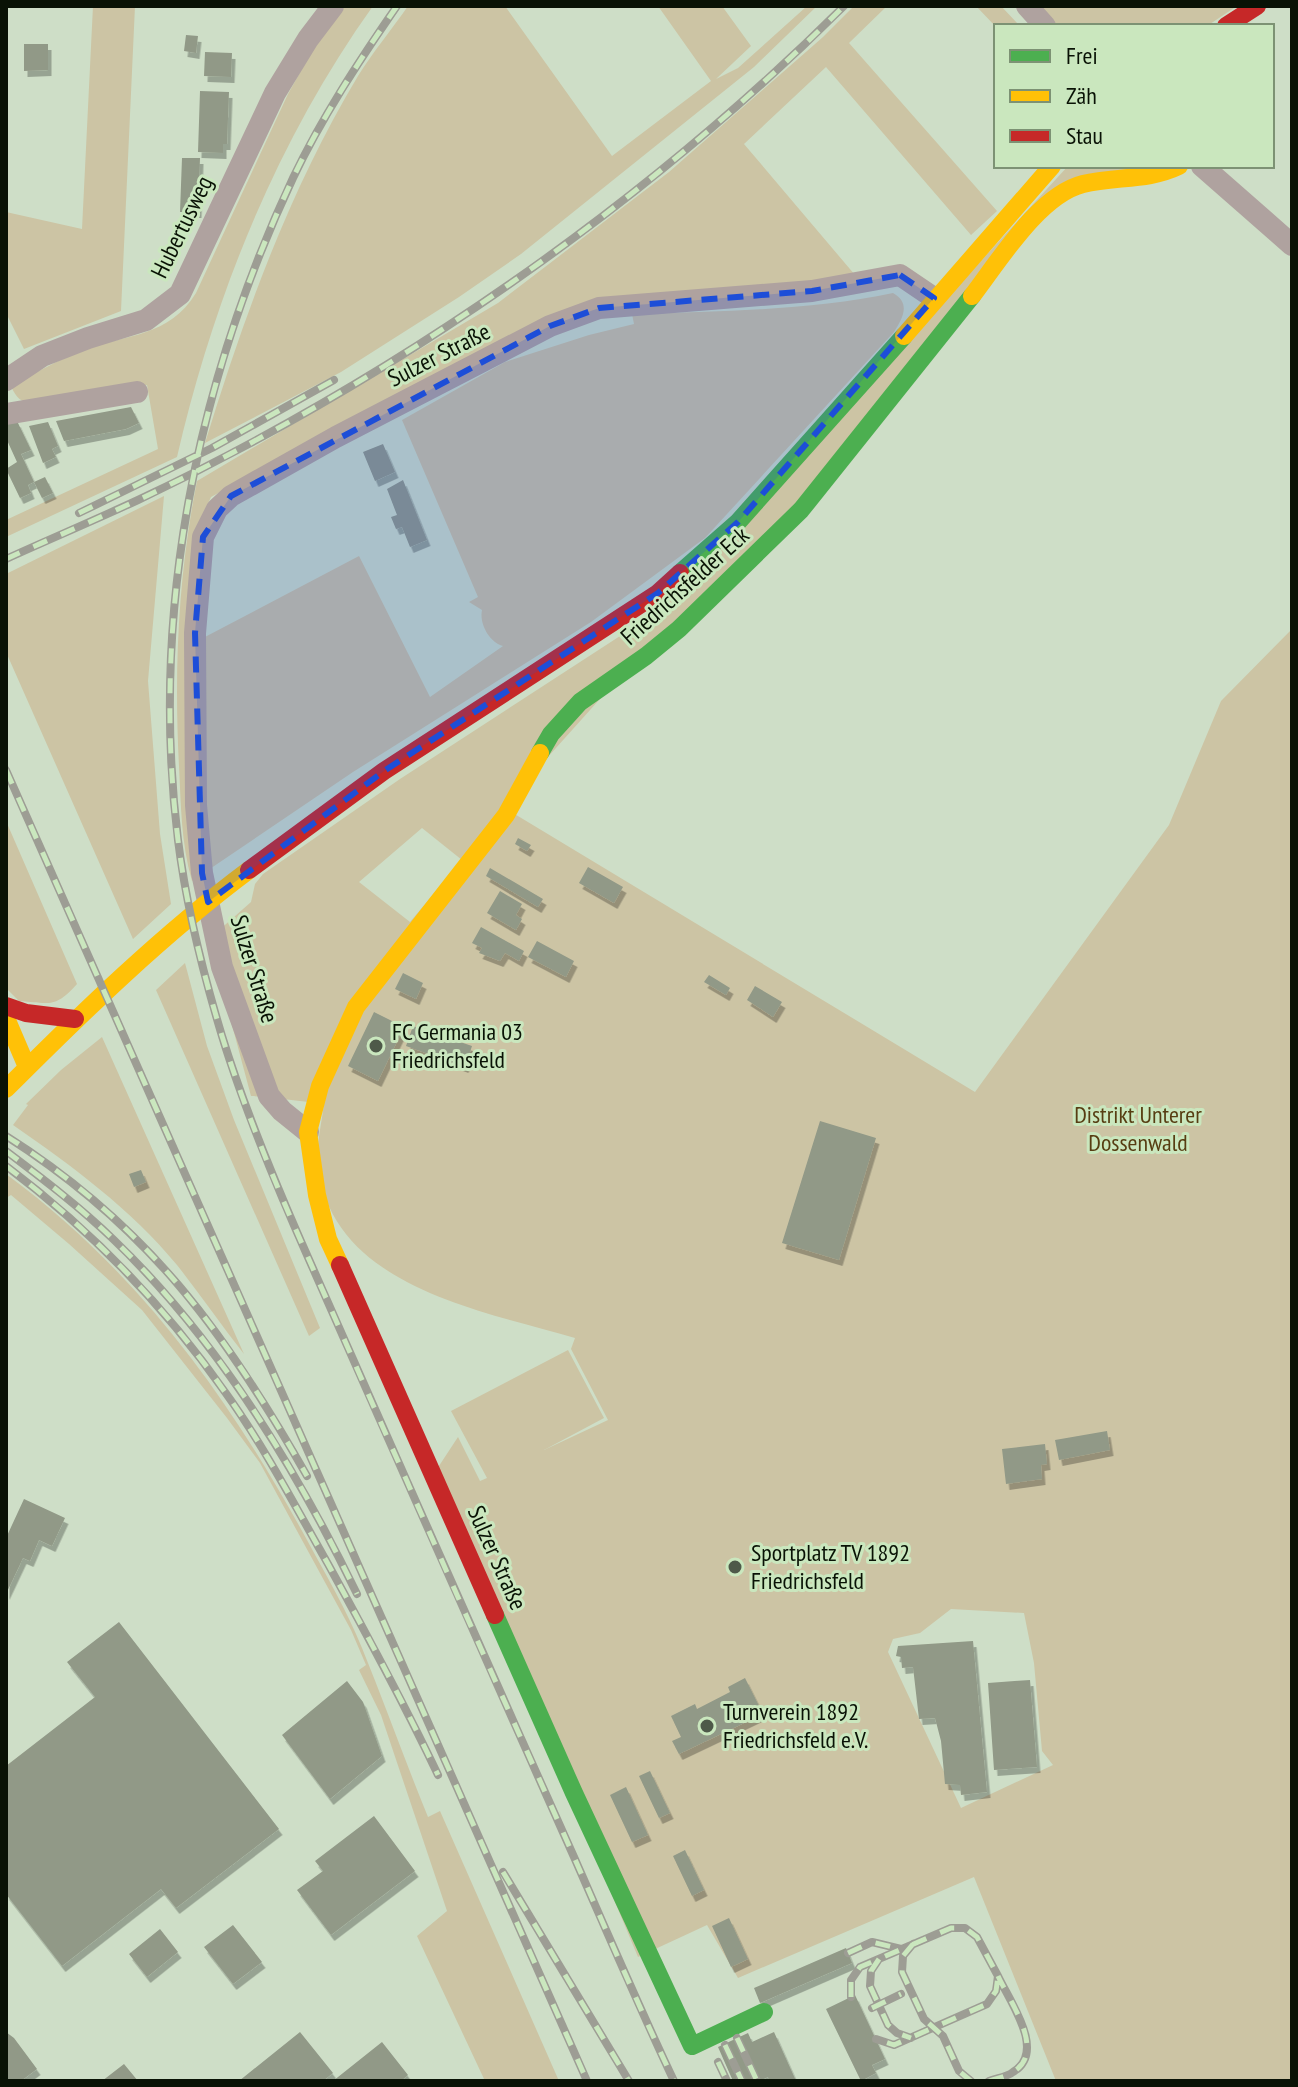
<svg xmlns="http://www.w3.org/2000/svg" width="1298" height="2087" font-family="'PT Sans Narrow',sans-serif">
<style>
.green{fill:#ccc4a4;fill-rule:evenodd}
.building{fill:#919987;filter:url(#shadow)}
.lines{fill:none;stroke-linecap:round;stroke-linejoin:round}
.street{stroke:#afa29f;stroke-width:22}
.fast{stroke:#4caf50;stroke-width:18}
.slow{stroke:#ffc107;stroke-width:18}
.jam{stroke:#c62828;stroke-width:18}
.rail-casing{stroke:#9d9d94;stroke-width:8}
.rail{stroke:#cae7be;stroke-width:5;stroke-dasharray:15;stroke-linecap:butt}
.marked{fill:#1d4ed8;fill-opacity:0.2;stroke:#1d4ed8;stroke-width:6;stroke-dasharray:16 10;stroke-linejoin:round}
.poi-dot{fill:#4e5949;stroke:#cae7be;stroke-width:3}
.labels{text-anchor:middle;stroke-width:6;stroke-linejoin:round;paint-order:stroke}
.street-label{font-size:24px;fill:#091205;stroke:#cae7be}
.poi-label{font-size:24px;fill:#091205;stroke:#cae7be;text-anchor:start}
.park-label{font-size:24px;fill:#573d12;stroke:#cae7be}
</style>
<defs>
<filter id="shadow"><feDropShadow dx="3.5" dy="6" stdDeviation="0" flood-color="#0004"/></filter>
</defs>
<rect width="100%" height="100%" fill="#cedec7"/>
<!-- green -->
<path class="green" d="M93,6H135L121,311L24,349L6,313V212L82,229Z
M345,6H373C277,140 214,297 177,457L6,537V520L158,449L147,385L34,405C21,402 16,398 11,386C35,373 58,360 84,350C127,334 169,337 196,293L288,94L312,51Z
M408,6H505L612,156L711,81L658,6H722L751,46L716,79L738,68L807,6H817L754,67L521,254L459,297L341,372L205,443C244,316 289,191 358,76C373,52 392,29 408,6Z
M854,6H887L849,43L997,211L971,235L826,67L744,144L855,275L809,285L603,302L329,433L211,497L204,512L203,638L359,556L430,697L503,646C489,642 479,623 482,610L469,602L478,597L402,420L505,362L589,335L634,324L632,314C720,311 807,311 893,293C911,303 903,318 894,332L705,538L591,622L353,772L192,881C181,843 181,805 179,766C174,670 178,576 197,481L498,303L669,172L823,37Z
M976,6H1001L1020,26L996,27Z
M1036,6H1237L1207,26H1053Z
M1068,166H1156L1076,180L798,505L643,651L503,807L975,1092L1169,825L1221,701L1292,629V2081H1056L974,1877L738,1978L707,1925L638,1957L435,1472L458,1437L480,1481L487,1478L451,1411L568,1350L604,1418L544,1450L608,1420L571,1349L575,1338C480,1310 330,1286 318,1164C316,1145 322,1122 324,1103C299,1102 277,1097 251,1096L209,939L251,902L255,884L263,874L400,779L637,625L674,596ZM422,828L462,860L410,922L359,882ZM951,1609L1024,1613L1034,1663L1042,1751L1053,1765L961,1808L888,1652L893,1639L920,1633Z
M164,496L148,681L160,834L171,904L133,939L6,652V574Z
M6,821L77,984C55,1009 49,1003 19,1001L6,988Z
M185,963L207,1046L234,1120L320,1328L309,1336L156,990Z
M102,1037L244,1354C221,1325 200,1294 177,1265C131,1209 72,1166 13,1125L28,1105L26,1104L61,1070Z
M6,1174C139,1272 229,1397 307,1540C326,1575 347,1611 362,1648C385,1704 405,1761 428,1817L440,1811L559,2081H485L417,1936L447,1911L381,1715L359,1670L366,1665L351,1630L260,1463L227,1418L142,1310L69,1244L11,1195L6,1198Z"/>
<!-- building -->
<path class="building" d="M186,35L198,36L196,53L184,51Z
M24,44H48V70L24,71Z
M205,52L232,53L231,77L204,76Z
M200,91L229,92L227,144H223V153L198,152Z
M182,158H200L198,212H180Z
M131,407L139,423L126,429L64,441L56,421Z
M17,421L31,450L21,454L34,482L45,477L53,493L42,498L34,482L28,485L31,493L20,498L6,469L17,462L6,438V422Z
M48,422L58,446L52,449L56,457L43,463L29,426Z
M383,444L395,472L375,481L363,452Z
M403,480L427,540L410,547L402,527L396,529L391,517L397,515L387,489Z
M518,838L531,845L527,851L515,844Z
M588,867L623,887L614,903L579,883Z
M490,868L543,899L538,907L486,876Z
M500,891L522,904L516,915L522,919L516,930L487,913Z
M481,927L524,951L519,961L505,953L500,961L479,953L482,948L472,943Z
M537,941L574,961L566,977L528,957Z
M403,973L423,983L416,999L395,989Z
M709,975L730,988L726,995L704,982Z
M755,986L782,1002L773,1017L747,1000Z
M374,1012L404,1027L378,1081L348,1066Z
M413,1026L472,1046L465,1067L406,1046Z
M820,1121L876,1138L839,1260L782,1243Z
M141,1170L146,1182L134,1187L129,1174Z
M1107,1431L1110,1450L1059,1460L1055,1440Z
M1045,1444L1047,1464L1041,1465L1042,1479L1006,1484L1002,1449Z
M24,1499L65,1518L52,1546L39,1540L30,1561L23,1558L6,1594V1538Z
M119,1622L279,1829L176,1908L161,1889L62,1966L6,1894V1766L95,1697L67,1662Z
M973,1641L987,1792L961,1795L960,1785L945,1784L941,1741L935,1718L919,1719L913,1667L902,1668L901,1657L896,1656L898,1646Z
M745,1678L763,1714L679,1754L672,1741L681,1737L671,1716L695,1704L697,1709L730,1692L728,1687Z
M1030,1680L1037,1767L994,1770L988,1683Z
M347,1681L363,1702L382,1756L330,1799L282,1735Z
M650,1771L670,1813L659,1818L639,1776Z
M626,1787L648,1835L632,1842L610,1795Z
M374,1816L415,1871L331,1935L297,1890L323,1871L315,1861Z
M685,1850L704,1890L692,1896L673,1856Z
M729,1918L748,1959L731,1967L712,1926Z
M233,1925L262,1962L233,1984L204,1947Z
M160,1929L178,1952L147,1977L129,1954Z
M846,1948L852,1963L760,2003L754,1988Z
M855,1995L885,2059L872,2065L876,2073L861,2081L826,2009Z
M6,2032L14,2038L37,2069L21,2081H6Z
M300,2032L333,2073L323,2081H239Z
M774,2032L796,2081H769L768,2077L759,2081H733L718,2047L748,2033L752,2042Z
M382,2042L408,2075L401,2081H333Z
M124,2064L138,2081H102Z"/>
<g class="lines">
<!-- street -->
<path class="street" d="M1027,6L1045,26
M1202,166L1292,245
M6,380L42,356L88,338L146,320L180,294L275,93L308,39L333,6
M6,414L137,392
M308,1132L282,1111L269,1096L222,967L202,873L196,805L195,633L203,537L217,509L231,496L336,437L550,326L599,308L812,291L900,275L934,298"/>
<!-- fast -->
<path class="fast" d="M680,573L738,522L904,336
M540,753L551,734L580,702L646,656L679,629L801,510L972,296
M495,1615L574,1793L692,2046L764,2012"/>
<!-- slow -->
<path class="slow" d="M972,296C999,261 1039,195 1083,184C1116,176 1148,181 1179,166
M904,336L1052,166
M6,1018L27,1067
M6,1089C83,1012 162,935 249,870
M340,1265L328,1239L317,1195L308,1132L320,1086L356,1007L506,815L540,753"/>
<!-- jam -->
<path class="jam" d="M1226,26L1257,6
M249,870L384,771L658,593L680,573
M6,1006L26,1013L75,1019
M340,1265L495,1615"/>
<defs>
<path id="rail" d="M397,6C359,61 322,117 293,178C196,385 150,612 178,840C186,905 203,973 222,1036C246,1114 278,1190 311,1264C343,1336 374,1408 406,1479C461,1605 518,1731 574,1857C607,1932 639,2007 674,2081
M79,513L212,448L334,380
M6,559C50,539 95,520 138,500C395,378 642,207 844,6
M6,770L587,2081
M6,1136C148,1226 226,1333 307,1476
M6,1151C43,1179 80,1207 114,1240C217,1339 295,1466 357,1594
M6,1166C91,1230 164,1305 225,1392C264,1446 295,1506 328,1564C366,1633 404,1703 438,1775
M503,1872L629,2081
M913,1944L903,1956L902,1972L924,2019L943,2036L959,2071L971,2081
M848,1953L872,1942L901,1949
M879,1959L871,1971L870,1986L888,2025L897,2033L911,2038
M851,1997V1980L860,1967L951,1928H965L977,1937L998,1976L996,1991L987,2004L894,2045L876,2039
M872,2008L901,1994
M737,2038L757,2081
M725,2045L742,2081
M718,2062L727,2081
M989,2081C997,2078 1007,2077 1013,2072C1047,2052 1010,2002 998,1976"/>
</defs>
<!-- rail casing -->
<use href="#rail" class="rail-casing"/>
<!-- rail -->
<use href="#rail" class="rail"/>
</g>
<!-- marked area -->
<path class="marked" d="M900,275L934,298L738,522L658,593L384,771L208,902L202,873L195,633L203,537L231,496L550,326L599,308L812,291Z"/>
<!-- markers -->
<g class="poi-dot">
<circle cx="376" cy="1046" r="8"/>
<circle cx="735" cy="1567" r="8"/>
<circle cx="707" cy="1726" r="8"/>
</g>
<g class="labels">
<!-- street labels -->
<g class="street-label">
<text transform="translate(182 227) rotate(-64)" y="8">Hubertusweg</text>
<text transform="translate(439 355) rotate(-27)" y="8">Sulzer Straße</text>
<text transform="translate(685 586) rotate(-42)" y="8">Friedrichsfelder Eck</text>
<text transform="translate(254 969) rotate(73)" y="8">Sulzer Straße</text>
<text transform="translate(497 1558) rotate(66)" y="8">Sulzer Straße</text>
</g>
<!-- poi labels -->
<g class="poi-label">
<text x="392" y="1040">FC Germania 03<tspan x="392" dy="28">Friedrichsfeld</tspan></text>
<text x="751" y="1561">Sportplatz TV 1892<tspan x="751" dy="28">Friedrichsfeld</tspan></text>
<text x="723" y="1720">Turnverein 1892<tspan x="723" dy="28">Friedrichsfeld e.V.</tspan></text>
</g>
<!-- park labels -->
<g class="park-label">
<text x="1138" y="1123">Distrikt Unterer<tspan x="1138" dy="28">Dossenwald</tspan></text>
</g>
</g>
<!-- border -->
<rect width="1298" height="2087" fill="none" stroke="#091205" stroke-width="16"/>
<!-- legend -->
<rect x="994" y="24" width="280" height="144" fill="#cae7be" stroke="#7d9274" stroke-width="2"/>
<rect x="1010" y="50" width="40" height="12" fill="#4caf50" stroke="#7d9274" stroke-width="2"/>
<text x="1066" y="64" font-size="24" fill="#091205">Frei</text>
<rect x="1010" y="90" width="40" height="12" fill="#ffc107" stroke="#7d9274" stroke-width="2"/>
<text x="1066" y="104" font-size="24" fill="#091205">Zäh</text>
<rect x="1010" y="130" width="40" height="12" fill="#c62828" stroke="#7d9274" stroke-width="2"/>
<text x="1066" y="144" font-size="24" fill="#091205">Stau</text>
</svg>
